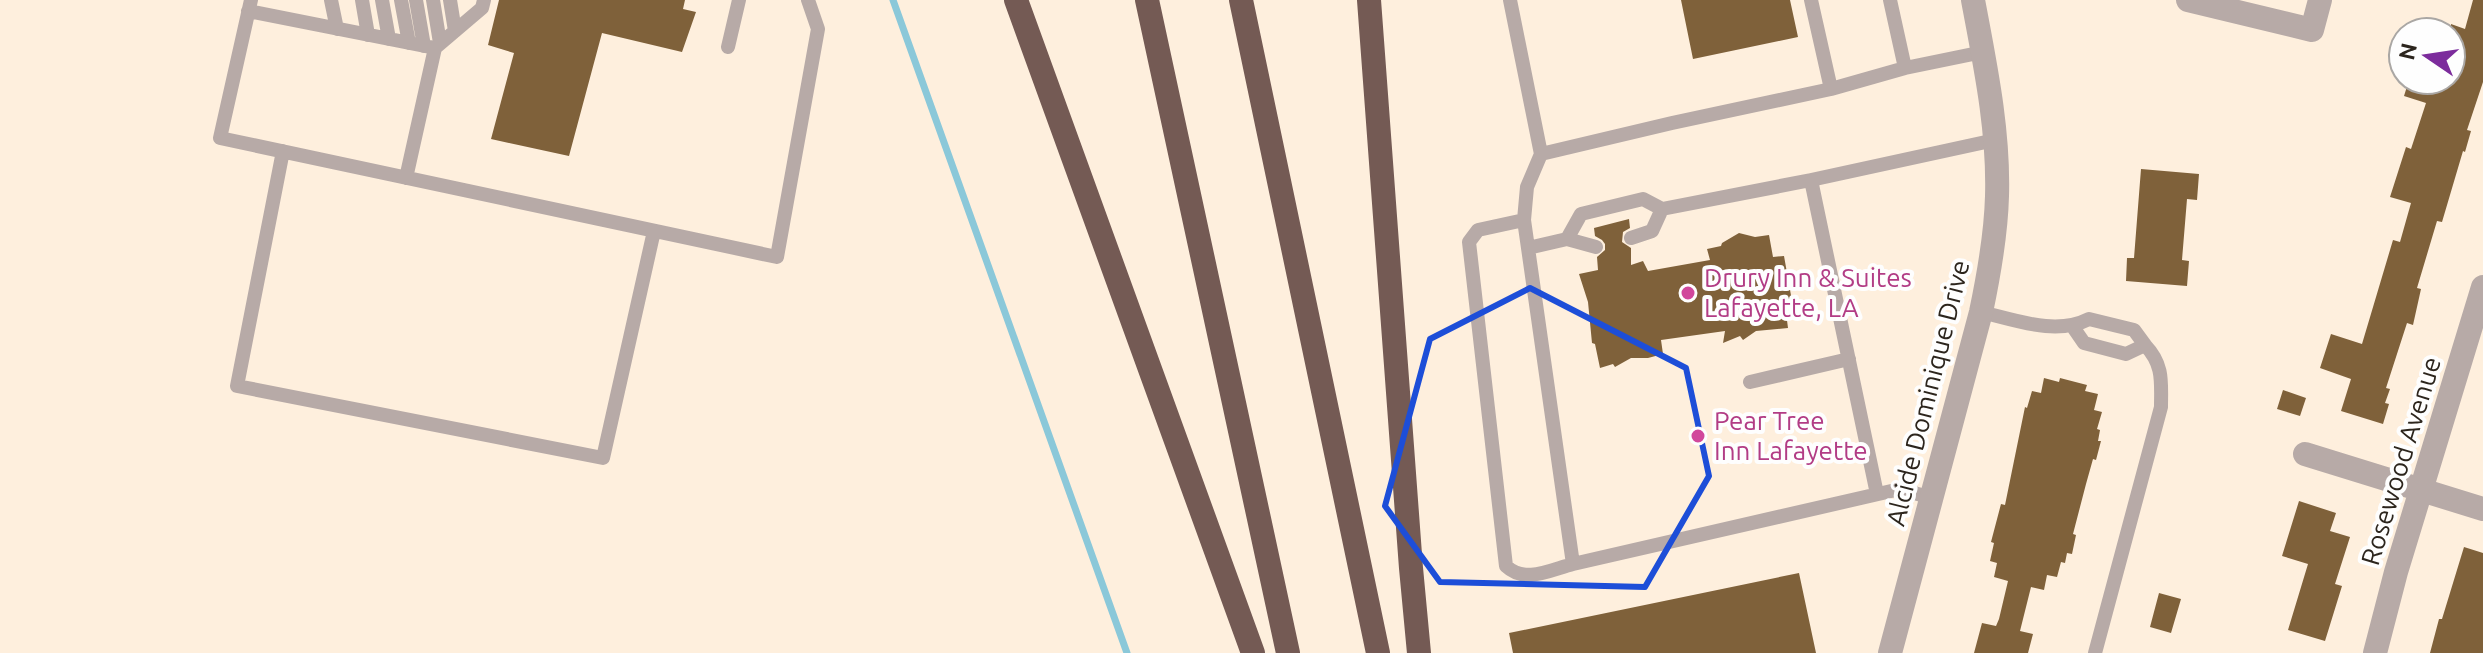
<svg xmlns="http://www.w3.org/2000/svg" width="2483" height="653" font-family="Ubuntu,sans-serif">
<style>
.lines{fill:none;stroke-linecap:round;stroke-linejoin:round}
.stream{stroke:#8bc8d9;stroke-width:7}
.building{fill:#7f613a}
.lane{stroke:#b7aaa7;stroke-width:14}
.street{stroke:#b7aaa7;stroke-width:24}
.highway{stroke:#745a54;stroke-width:24}
.marked{fill:none;stroke:#1d4ed8;stroke-width:6;stroke-linejoin:round}
.hotel-dot{fill:#d1479c;stroke:#fefefe;stroke-width:3}
.labels{text-anchor:middle;stroke-width:8;stroke-linejoin:round;paint-order:stroke}
.hotel-label{font-size:26px;fill:#b23c85;stroke:#fefefe;text-anchor:start}
.street-label{font-size:26px;fill:#2c251d;stroke:#fefefe}
</style>
<rect width="100%" height="100%" fill="#feefdd"/>
<g class="lines">
<!-- stream -->
<path class="stream" d="M893,0L1127,653"/>
</g>
<!-- building -->
<path class="building" d="M499,0H685L683,9L696,12L682,52L602,33L569,156L491,139L514,53L488,45Z
M1681,0H1790L1798,37L1693,59Z
M2473,0H2483V82L2467,130L2471,131L2465,152L2463,151L2442,222L2437,221L2417,288L2421,289L2413,325L2407,323L2386,388L2390,389L2385,403L2389,404L2383,424L2341,411L2351,379L2320,368L2331,334L2362,344L2393,240L2400,242L2411,203L2390,197L2406,147L2411,149L2426,103L2404,96L2409,80H2451V24L2465,29Z
M2141,169L2199,174L2197,200L2187,199L2182,260L2189,261L2187,286L2126,281L2127,258H2134Z
M1629,219L1630,228L1623,232L1622,242L1631,248V265L1643,261L1648,271L1710,260L1707,249L1721,246L1722,243L1739,233L1755,237L1769,235L1773,257L1784,256L1792,301L1785,305L1788,328L1756,331L1743,340L1740,336L1723,343L1725,331L1661,340L1663,354L1648,358H1631L1615,367L1613,364L1600,368L1595,344L1592,343L1588,302L1579,274L1598,270L1597,257L1605,250V244L1602,240L1595,236L1594,228Z
M2044,378L2059,382L2060,378L2087,385L2085,391L2098,394L2094,410L2102,412L2097,429L2100,430L2098,441H2101L2096,460L2093,459L2086,484L2073,534L2076,535L2072,554L2067,553L2065,563L2061,562L2057,577L2047,575L2044,590L2031,587L2020,631L2033,634L2028,653H1974L1982,623L1996,626L1999,619L2008,581L1994,577L1997,563L1990,561L1994,543L1991,542L2001,504L2005,505L2025,407L2027,408L2032,391L2041,393Z
M2283,390L2306,398L2300,416L2277,409Z
M2299,501L2336,513L2330,531L2350,537L2335,584L2342,586L2325,641L2288,630L2308,564L2282,556Z
M2464,547L2483,553V653H2430L2439,619H2442Z
M1799,573L1816,653H1513L1509,633Z
M2159,593L2181,599L2171,633L2150,627Z"/>
<g class="lines">
<!-- lane -->
<path class="lane" d="M251,0L220,138L777,257L818,29L808,0
M331,0L337,29
M362,0L368,35
M382,0L389,39
M401,0L409,43
M416,0L424,46
M433,0L440,43
M450,0L455,31
M1510,0L1541,154L1527,187L1524,220L1528,248L1567,239L1581,214L1643,199L1662,209L1811,180L1995,140
M1811,0L1831,89
M1890,0L1905,68
M248,11L435,48L482,8L484,0
M728,47L739,0
M283,151L237,386L603,458L654,231
M1541,154L1672,123L1831,89L1905,68L1983,52
M406,178L435,48
M1811,180L1877,494
M1524,220L1478,230L1469,242L1506,566C1525,584 1550,570 1573,564
M1631,238L1652,231L1662,209
M1567,239L1596,247
M1528,248L1573,564L1900,489L1932,498
M1981,312C2016,320 2056,336 2089,319L2134,330L2145,345L2126,354L2084,343L2073,327
M1750,382L1849,359
M2095,653L2161,407C2161,382 2164,365 2145,345"/>
<!-- street -->
<path class="street" d="M2188,0L2312,30L2320,0
M2305,454L2483,509
M1890,653L1981,312C1989,274 1996,235 1997,196C1999,130 1985,64 1973,0
M2375,653L2396,572L2483,287"/>
<!-- highway -->
<path class="highway" d="M1016,0L1253,653
M1147,0L1288,653
M1241,0L1378,653
M1369,0L1411,568L1419,653"/>
</g>
<!-- marked area -->
<path class="marked" d="M1530,288L1686,368L1709,476L1645,587L1440,582L1385,506L1430,339Z"/>
<!-- markers -->
<g class="hotel-dot">
<circle cx="1688" cy="293" r="8"/>
<circle cx="1698" cy="436" r="8"/>
</g>
<g class="labels">
<!-- hotel labels -->
<g class="hotel-label">
<text x="1704" y="287">Drury Inn &amp; Suites<tspan x="1704" dy="30">Lafayette, LA</tspan></text>
<text x="1714" y="430">Pear Tree<tspan x="1714" dy="30">Inn Lafayette</tspan></text>
</g>
<!-- street labels -->
<g class="street-label">
<text transform="translate(1928 393) rotate(-76)" y="9">Alcide Dominique Drive</text>
<text transform="translate(2401 461) rotate(-73)" y="9">Rosewood Avenue</text>
</g>
</g>
<!-- north arrow -->
<g transform="translate(2427 56) rotate(283)"><circle r="38" fill="#fefefe" stroke="#aaa7a4" stroke-width="2"/>
<path d="M0-6L14 30L0 20L-14 30Z" fill="#7c2c9c"/>
<text y="-12" font-size="22" font-weight="bold" text-anchor="middle" fill="#2c251d">N</text>
</g>
</svg>
